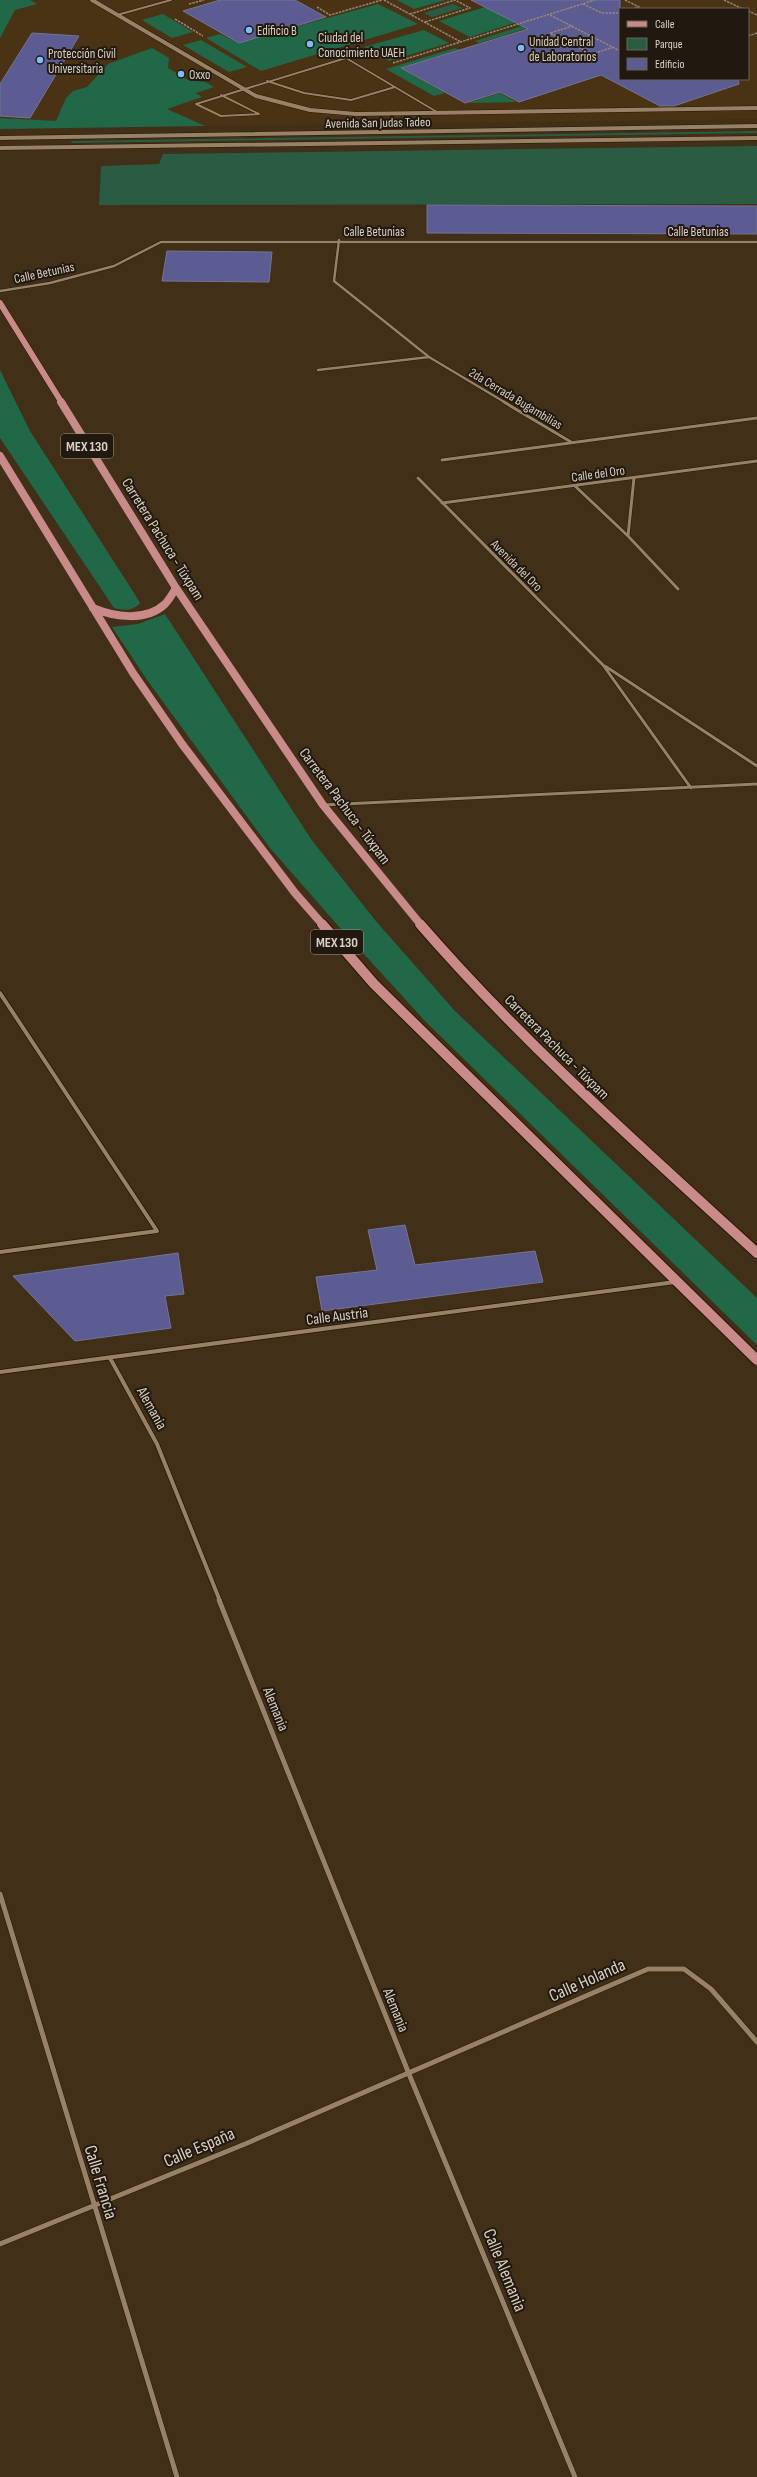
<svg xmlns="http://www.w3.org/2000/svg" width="757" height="2477" font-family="'Sofia Sans Condensed',sans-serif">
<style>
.built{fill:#4a3314;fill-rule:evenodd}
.green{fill:#2a5c44}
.forest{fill:#206848}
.building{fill:#5c5b92;stroke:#747592}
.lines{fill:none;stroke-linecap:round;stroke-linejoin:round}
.service-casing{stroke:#271601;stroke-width:3}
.minor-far3-casing{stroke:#271601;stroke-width:3.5}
.minor-far2-casing{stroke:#271601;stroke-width:4}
.minor-far1-casing{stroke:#271601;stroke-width:5.5}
.minor-casing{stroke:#271601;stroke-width:6}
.tertiary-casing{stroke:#271601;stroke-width:5}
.primary-far2-casing{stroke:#271601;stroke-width:7}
.primary-far1-casing{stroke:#271601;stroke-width:8}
.primary-casing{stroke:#271601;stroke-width:12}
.path{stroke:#958775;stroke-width:1.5;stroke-dasharray:2.5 1;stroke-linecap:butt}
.service{stroke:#978167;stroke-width:2}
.minor-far3{stroke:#978167;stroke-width:2.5}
.minor-far2{stroke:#978167;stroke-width:3}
.minor-far1{stroke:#978167;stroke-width:4}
.minor{stroke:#978167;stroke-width:5}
.tertiary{stroke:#978167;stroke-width:4}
.primary-far2{stroke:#c98b89;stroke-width:6}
.primary-far1{stroke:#c98b89;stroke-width:8}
.primary{stroke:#c98b89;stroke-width:10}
.poi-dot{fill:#7fbdfa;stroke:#21190f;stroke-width:1.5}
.labels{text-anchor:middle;stroke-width:4;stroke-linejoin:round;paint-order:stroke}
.far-poi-label{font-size:13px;fill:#dbd0c2;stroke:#21190f;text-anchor:start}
.far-street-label{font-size:13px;fill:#dbd0c2;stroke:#21190f}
.shield{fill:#21190f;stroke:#a3998c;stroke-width:1}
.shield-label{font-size:14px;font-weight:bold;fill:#dbd0c2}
.street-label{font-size:15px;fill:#dbd0c2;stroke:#21190f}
.near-street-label{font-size:18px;fill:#dbd0c2;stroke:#21190f}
</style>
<rect width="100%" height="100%" fill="#412f17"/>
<!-- built -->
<path class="built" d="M0,0H757V119L0,129ZM620,9H748V79H620Z"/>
<!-- green -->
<path class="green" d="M453,4L462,8L432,17L424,13Z
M757,131V133L71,143L72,141Z
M757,146V204L99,205L101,166L159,164L163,154Z"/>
<!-- forest -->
<path class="forest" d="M0,0H30L37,4L15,10L0,38Z
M397,0H446L414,9Z
M587,0L470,37L439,21L485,7L498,13Z
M378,4L418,24L261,71L206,38L220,34L238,43Z
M163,14L193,32L172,38L142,20Z
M550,17L534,26L479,43L475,41Z
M424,30L449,43L389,61L364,47Z
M201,40L247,67L229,72L183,45Z
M152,48L169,58L168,68L188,80L205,82L214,87L196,93L202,97L167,109L205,126L0,129V118L56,121L66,98L73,91L87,87L108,64Z
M455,48L459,50L401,68L445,93L434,96L386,69Z
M500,93L516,102L468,103Z
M0,370L30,431L134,593L140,603C133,611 124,611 114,608L0,438Z
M165,614L311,839L375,920L455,1011L757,1298V1345L426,1022L341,929L270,848L147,680L112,627L138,624Z"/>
<!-- building -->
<path class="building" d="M220,0H295L326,17L239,43L183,11Z
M471,0H620V79H738L739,84L674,106H660L601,75L519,102L500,92L465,103L401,68L528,29Z
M32,33L79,36L30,118L0,116V84Z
M427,205L757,206V234L427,233Z
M167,251L272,252L269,282L162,281Z
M405,1225L415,1265L535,1251L543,1282L322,1311L316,1277L377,1270L368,1230Z
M178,1253L184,1294L165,1296L171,1328L75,1341L13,1276Z"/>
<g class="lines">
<defs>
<path id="service" d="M117,15L171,0
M267,81L304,93L351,100L395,87
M196,104L346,58L437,112
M196,104L221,116L259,114L221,95"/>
<path id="minor-far3" d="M339,240L334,281L429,357L506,403
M0,291L50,283L114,266L161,242H757
M318,370L429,357"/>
<path id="minor-far2" d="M504,402L571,442
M442,460L757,418
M418,478L603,665L691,788
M575,486L628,536L678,589
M442,503L757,461
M628,536L634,478
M605,666L757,766
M323,805L757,784"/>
<path id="minor-far1" d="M0,993L157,1231L0,1252
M110,1358L157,1444L220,1601
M0,1372L675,1282"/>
<path id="minor" d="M219,1600L409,2074L575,2477
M0,1894L177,2477
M0,2244L245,2144L648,1969H684L711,1989L757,2042"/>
<path id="tertiary" d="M92,0L256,96L310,110L356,114L757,108
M0,138L757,126
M0,148L757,138"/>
<path id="primary-far2" d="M0,303L62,403"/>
<path id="primary-far1" d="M61,402L176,588L323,805L421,925
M0,456L133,673L182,744L295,893L323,925
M93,608C114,617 146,622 165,604C169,600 173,593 176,588"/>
<path id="primary" d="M322,924L374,984L757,1360
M420,924C523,1043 641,1147 757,1253"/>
</defs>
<!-- service casing -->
<use href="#service" class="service-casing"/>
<!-- minor-far3 casing -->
<use href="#minor-far3" class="minor-far3-casing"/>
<!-- minor-far2 casing -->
<use href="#minor-far2" class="minor-far2-casing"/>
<!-- minor-far1 casing -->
<use href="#minor-far1" class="minor-far1-casing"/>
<!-- minor casing -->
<use href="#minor" class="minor-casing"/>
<!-- tertiary casing -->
<use href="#tertiary" class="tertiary-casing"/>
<!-- primary-far2 casing -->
<use href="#primary-far2" class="primary-far2-casing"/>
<!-- primary-far1 casing -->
<use href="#primary-far1" class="primary-far1-casing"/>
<!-- primary casing -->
<use href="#primary" class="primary-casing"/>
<!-- path -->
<path class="path" d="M384,0L461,42
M625,0L639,7L632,9
M724,0L743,9
M189,4L204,0
M583,4L602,13H620
M317,7L330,15L382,0
M748,11L757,15
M410,14L455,0L470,8L425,22
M550,15L620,51
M175,19L203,36
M573,26L550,33L592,54L614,47
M748,36L757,33
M571,44L593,37
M393,63L595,0"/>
<!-- service -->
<use href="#service" class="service"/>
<!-- minor-far3 -->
<use href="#minor-far3" class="minor-far3"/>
<!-- minor-far2 -->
<use href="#minor-far2" class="minor-far2"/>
<!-- minor-far1 -->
<use href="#minor-far1" class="minor-far1"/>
<!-- minor -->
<use href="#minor" class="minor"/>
<!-- tertiary -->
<use href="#tertiary" class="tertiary"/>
<!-- primary-far2 -->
<use href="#primary-far2" class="primary-far2"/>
<!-- primary-far1 -->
<use href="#primary-far1" class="primary-far1"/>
<!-- primary -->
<use href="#primary" class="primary"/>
</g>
<!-- markers -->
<g class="poi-dot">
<circle cx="249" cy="30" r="4"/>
<circle cx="310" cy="44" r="4"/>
<circle cx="521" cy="48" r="4"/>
<circle cx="40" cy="60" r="4"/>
<circle cx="181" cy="74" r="4"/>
</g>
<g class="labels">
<!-- far-poi labels -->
<g class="far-poi-label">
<text x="257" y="35">Edificio B</text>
<text x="318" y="42">Ciudad del<tspan x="318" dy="15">Conocimiento UAEH</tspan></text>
<text x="529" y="46">Unidad Central<tspan x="529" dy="15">de Laboratorios</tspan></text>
<text x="48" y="58">Protección Civil<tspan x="48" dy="15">Universitaria</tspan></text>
<text x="189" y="79">Oxxo</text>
</g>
<!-- far-street labels -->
<g class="far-street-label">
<text transform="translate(378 122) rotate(-1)" y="5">Avenida San Judas Tadeo</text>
<text x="374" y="236">Calle Betunias</text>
<text x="698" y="236">Calle Betunias</text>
<text transform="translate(44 272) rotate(-12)" y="5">Calle Betunias</text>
<text transform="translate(516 398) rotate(31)" y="5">2da Cerrada Bugambilias</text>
<text transform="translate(598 473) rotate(-8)" y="5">Calle del Oro</text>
<text transform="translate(517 565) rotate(45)" y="5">Avenida del Oro</text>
</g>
<!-- shield labels -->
<g class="shield">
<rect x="61" y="434" width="52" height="24" rx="3"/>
<rect x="311" y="930" width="52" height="24" rx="3"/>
</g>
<g class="shield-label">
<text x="87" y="451">MEX 130</text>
<text x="337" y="947">MEX 130</text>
</g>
<!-- street labels -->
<g class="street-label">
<text transform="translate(163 539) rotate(58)" y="5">Carretera Pachuca - Túxpam</text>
<text transform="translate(345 806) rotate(53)" y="5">Carretera Pachuca - Túxpam</text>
<text transform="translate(557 1047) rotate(45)" y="5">Carretera Pachuca - Túxpam</text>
<text transform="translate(337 1316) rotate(-7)" y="5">Calle Austria</text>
<text transform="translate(152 1408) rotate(61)" y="5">Alemania</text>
<text transform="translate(276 1709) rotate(68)" y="5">Alemania</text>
<text transform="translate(396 2010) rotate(68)" y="5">Alemania</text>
</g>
<!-- near-street labels -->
<g class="near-street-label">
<text transform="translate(587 1980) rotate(-24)" y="6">Calle Holanda</text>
<text transform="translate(199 2147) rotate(-23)" y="6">Calle España</text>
<text transform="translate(101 2182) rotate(73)" y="6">Calle Francia</text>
<text transform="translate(505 2270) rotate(68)" y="6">Calle Alemania</text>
</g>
</g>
<!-- legend -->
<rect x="619" y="8" width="130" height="72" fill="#21190f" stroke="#6b6257"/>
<rect x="627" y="21" width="20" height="6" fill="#c98b89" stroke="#6b6257"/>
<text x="655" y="28" font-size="12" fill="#dbd0c2">Calle</text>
<rect x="627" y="38" width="20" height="12" fill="#2a5c44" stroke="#6b6257"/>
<text x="655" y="48" font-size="12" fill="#dbd0c2">Parque</text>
<rect x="627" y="58" width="20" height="12" fill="#5c5b92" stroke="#6b6257"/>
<text x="655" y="68" font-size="12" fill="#dbd0c2">Edificio</text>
</svg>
